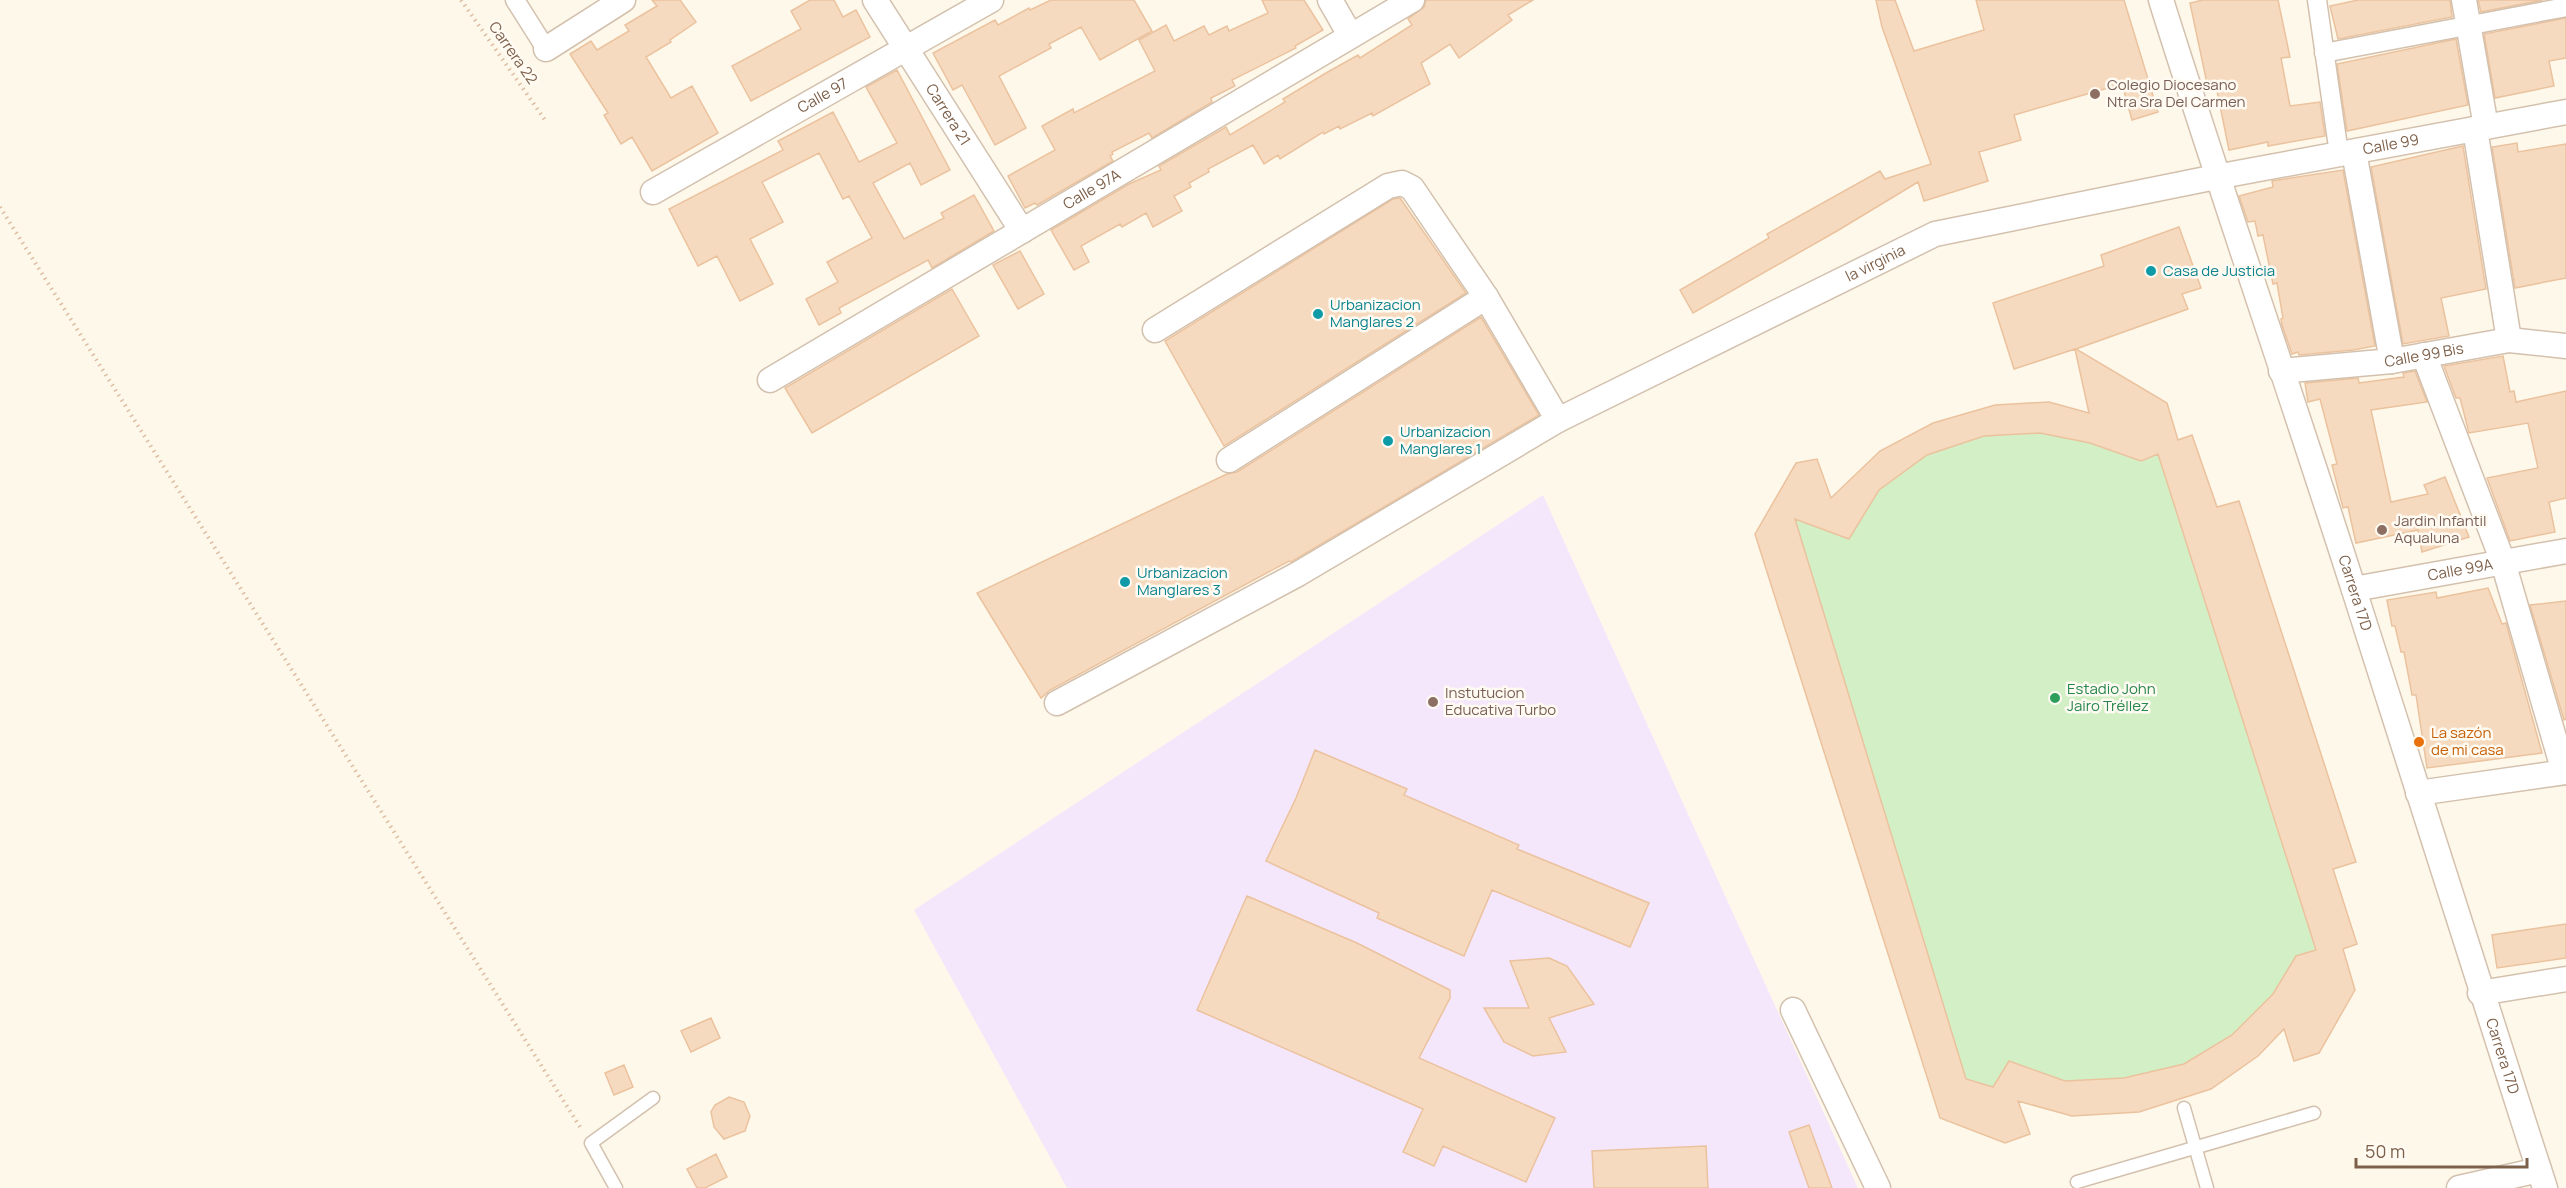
<svg xmlns="http://www.w3.org/2000/svg" width="2566" height="1188" font-family="Manrope,sans-serif">
<style>
.education{fill:#f5e7fb}
.park{fill:#d3efc6}
.building{fill:#f6dabf;stroke:#ebc29e;stroke-width:1.5;fill-rule:evenodd}
.lines{fill:none;stroke-linecap:round;stroke-linejoin:round}
.service-casing{stroke:#d3c1ae;stroke-width:15}
.pedestrian-casing{stroke:#d3c1ae;stroke-width:21}
.minor-casing{stroke:#d3c1ae;stroke-width:27}
.path{stroke:#ddbda1;stroke-width:4;stroke-dasharray:1.5 4.5;stroke-linecap:butt}
.service{stroke:#fff;stroke-width:12}
.pedestrian{stroke:#fff;stroke-width:18}
.minor{stroke:#fff;stroke-width:24}
.education-dot{fill:#8d6e63;stroke:#fffbf3;stroke-width:2}
.culture-dot{fill:#0f9aa8;stroke:#fffbf3;stroke-width:2}
.leisure-dot{fill:#2e9e5b;stroke:#fffbf3;stroke-width:2}
.food-dot{fill:#e8710a;stroke:#fffbf3;stroke-width:2}
.labels{text-anchor:middle;stroke-width:5;stroke-linejoin:round;paint-order:stroke}
.street-label{font-size:15px;fill:#7d604a;stroke:#fffbf3}
.education-label{font-size:15px;fill:#785e54;stroke:#fffbf3;text-anchor:start}
.culture-label{font-size:15px;fill:#0d838f;stroke:#fffbf3;text-anchor:start}
.leisure-label{font-size:15px;fill:#27864d;stroke:#fffbf3;text-anchor:start}
.food-label{font-size:15px;fill:#c56008;stroke:#fffbf3;text-anchor:start}
</style>
<rect width="100%" height="100%" fill="#fef8eb"/>
<!-- education -->
<path class="education" d="M1543,495L1858,1188H1067L914,910Z"/>
<!-- park -->
<path class="park" d="M2081,374L2167,403L2178,439L2192,435L2217,507L2239,501L2356,862L2333,870L2357,944L2343,949L2355,990L2284,1029L2072,1116L2019,1102L2030,1134L2005,1143L1940,1118L1755,534L1796,463L1817,459L1831,498L1880,451L1933,423L1995,405L2049,402L2089,413Z"/>
<!-- building -->
<path class="building" d="M652,0H680L696,22L670,40L671,42L646,57L671,98L692,86L718,133L652,171L632,137L621,144L604,115L608,113L570,54L591,41L597,50L629,31L625,25L657,6Z
M810,0H834L843,17L856,10L870,37L751,101L732,66L801,29L791,11Z
M1051,0H1134L1152,31L1100,60L1081,27L1049,44L1051,48L999,76L1026,128L995,145L962,85L953,90L933,53L995,20L998,25L1029,8L1030,10Z
M1262,0H1304L1323,30L1295,46L1296,48L1232,80L1235,86L1211,98L1212,102L1152,138L1149,133L1112,152L1113,154L1110,156L1113,161L1037,205L1035,203L1025,208L1008,176L1055,150L1042,126L1073,109L1074,113L1155,71L1139,40L1166,25L1174,41L1204,26L1209,35L1227,26L1229,31L1268,13Z
M1426,0H1533L1508,15L1512,20L1459,58L1450,44L1421,63L1430,84L1373,116L1372,113L1340,129L1339,126L1324,134L1323,132L1280,159L1278,155L1264,164L1253,145L1208,169L1209,172L1189,183L1191,187L1174,196L1182,211L1153,227L1146,213L1122,227L1120,224L1081,246L1089,262L1074,270L1051,230L1129,184L1161,170L1159,166L1226,127L1230,135L1285,102L1283,99L1326,73L1358,55L1360,58L1412,25L1408,19L1424,7Z
M1876,0H1895L1914,51L1984,30L1976,0H2124L2158,112L2132,120L2122,84L2014,115L2021,140L1979,152L1988,181L1924,201L1918,182L1837,231L1693,313L1680,290L1769,238L1767,234L1880,171L1885,179L1931,164L1882,27Z
M2203,0H2278L2290,57L2281,58L2290,106L2320,102L2325,136L2268,146V142L2229,150L2216,86L2208,88L2190,3Z
M2358,0H2450L2452,17L2338,39L2330,6Z
M2478,0H2543L2481,12Z
M2566,18V58L2549,61L2554,86L2495,98L2484,34Z
M2456,39L2468,105L2347,131L2337,64Z
M897,70L950,170L921,185L910,163L873,183L904,239L944,218L941,213L974,195L994,231L932,268L928,260L839,308L841,313L819,325L806,299L838,282L827,262L872,238L849,196L843,199L819,153L762,182L783,222L750,239L773,284L740,301L717,256L698,266L669,209L783,150L778,141L833,112L859,162L897,143L866,87Z
M2517,143L2518,152L2566,144V278L2515,288L2492,147Z
M2463,146L2486,289L2441,298L2449,336L2403,344L2371,167Z
M2343,170L2375,346L2353,350L2299,355L2298,352L2292,354L2282,325L2281,319L2283,318L2277,283L2273,284L2263,235L2258,236L2255,221L2248,222L2239,196L2273,187L2272,181Z
M1400,198L1466,293L1224,446L1165,341L1393,199Z
M2179,227L2201,288L2182,294L2188,309L2076,349L2167,403L2178,440L2192,435L2217,507L2239,501L2356,862L2333,869L2357,944L2343,949L2355,990L2319,1053L2294,1061L2284,1029L2258,1056L2211,1089L2139,1112L2072,1116L2018,1101L2030,1134L2005,1143L1940,1118L1755,534L1796,463L1817,459L1831,498L1880,451L1933,423L1995,405L2049,402L2089,413L2075,349L2014,369L1993,303L2104,266L2101,255ZM2040,433L2090,443L2141,461L2158,454L2316,950L2296,956L2273,994L2232,1035L2184,1064L2124,1078L2065,1081L2009,1061L1993,1087L1966,1079L1795,519L1849,539L1879,490L1927,455L1984,436Z
M1020,251L1044,294L1018,309L993,265Z
M952,289L979,336L812,433L785,388Z
M1481,317L1539,415L1291,562L1289,561L1050,690L1041,698L977,593L1227,474L1237,472Z
M2503,356L2510,392L2514,391L2516,402L2566,391V498L2549,502L2555,532L2510,541L2487,478L2538,468L2528,423L2469,433L2460,398H2456L2444,366Z
M2415,371L2427,402L2371,410L2391,502L2428,494L2424,485L2445,477L2469,537L2422,552L2418,530L2356,543L2348,507L2343,508L2332,465L2337,464L2320,399L2308,402L2305,383L2358,378L2359,383L2404,377L2403,373Z
M2488,588L2502,624L2506,623L2542,753L2427,768L2416,695H2412L2404,652H2401L2395,626H2392L2387,600L2436,592L2437,598Z
M2566,601V719L2564,720L2530,605Z
M1315,750L1407,789L1404,795L1519,845L1517,849L1649,903L1630,947L1492,890L1464,956L1377,918L1379,913L1266,861L1296,798Z
M1247,896L1357,943L1450,990V998L1419,1058L1555,1118L1526,1182L1443,1146L1434,1166L1403,1152L1423,1109L1197,1010Z
M2566,924V958L2497,968L2492,935Z
M1549,958L1567,966L1594,1004L1549,1018L1566,1052L1533,1056L1504,1042L1484,1008H1529L1510,961Z
M711,1018L720,1038L691,1052L681,1031Z
M624,1065L633,1087L614,1095L605,1073Z
M729,1097L744,1102L750,1116L745,1131L724,1139L714,1127L711,1112L715,1105Z
M1809,1125L1832,1188H1809L1789,1132Z
M1706,1146L1708,1188H1594L1592,1151Z
M716,1154L727,1177L705,1188H697L687,1169Z"/>
<g class="lines">
<defs>
<path id="service" d="M2184,1108L2207,1188
M2077,1182L2314,1113
M616,1188L591,1143L653,1098"/>
<path id="pedestrian" d="M515,0L546,49
M2317,0L2339,154
M2324,53L2566,7"/>
<g id="minor">
<path id="s1" d="M875,0L1022,231"/>
<path d="M1330,0L1350,35"/>
<path id="s2" d="M2161,0C2223,198 2291,393 2354,590C2418,789 2480,989 2545,1188"/>
<path d="M2464,0L2486,127"/>
<path d="M546,49L623,0"/>
<path d="M2475,129L2509,340"/>
<path d="M2354,152L2392,361"/>
<path id="s3" d="M653,192L991,0"/>
<path d="M2424,355L2503,562L2564,772"/>
<path id="s4" d="M2281,371L2392,361L2509,340L2566,346"/>
<path id="s5" d="M770,380L1412,0"/>
<path id="s6" d="M1558,420L1935,234L2216,177L2566,112"/>
<path d="M1229,460L1486,297"/>
<path id="s7" d="M2354,589L2566,551"/>
<path d="M1057,703L1298,574L1558,420L1486,297L1412,188L1402,183L1388,186L1155,330"/>
<path d="M2418,793L2566,772"/>
<path d="M2480,993L2566,979"/>
<path d="M1793,1010L1878,1188"/>
<path d="M2459,1188L2539,1170"/>
</g>
</defs>
<!-- service casing -->
<use href="#service" class="service-casing"/>
<!-- pedestrian casing -->
<use href="#pedestrian" class="pedestrian-casing"/>
<!-- minor casing -->
<use href="#minor" class="minor-casing"/>
<!-- path -->
<path class="path" d="M461,0L545,120
M0,207L582,1130"/>
<!-- service -->
<use href="#service" class="service"/>
<!-- pedestrian -->
<use href="#pedestrian" class="pedestrian"/>
<!-- minor -->
<use href="#minor" class="minor"/>
</g>
<!-- markers -->
<g class="education-dot">
<circle cx="2095" cy="94" r="6"/>
<circle cx="2382" cy="530" r="6"/>
<circle cx="1433" cy="702" r="6"/>
</g>
<g class="culture-dot">
<circle cx="2151" cy="271" r="6"/>
<circle cx="1318" cy="314" r="6"/>
<circle cx="1388" cy="441" r="6"/>
<circle cx="1125" cy="582" r="6"/>
</g>
<circle class="leisure-dot" cx="2055" cy="698" r="6"/>
<circle class="food-dot" cx="2419" cy="742" r="6"/>
<g class="labels">
<!-- street labels -->
<g class="street-label">
<text transform="translate(513 53) rotate(55)" y="5">Carrera 22</text>
<text dy="5" stroke="none"><textPath href="#s3" startOffset="195">Calle 97</textPath></text>
<text dy="5" stroke="none"><textPath href="#s1" startOffset="136">Carrera 21</textPath></text>
<text dy="5" stroke="none"><textPath href="#s6" startOffset="885">Calle 99</textPath></text>
<text dy="5" stroke="none"><textPath href="#s5" startOffset="374">Calle 97A</textPath></text>
<text dy="5" stroke="none"><textPath href="#s6" startOffset="354">la virginia</textPath></text>
<text dy="5" stroke="none"><textPath href="#s4" startOffset="144">Calle 99 Bis</textPath></text>
<text dy="5" stroke="none"><textPath href="#s7" startOffset="108">Calle 99A</textPath></text>
<text dy="5" stroke="none"><textPath href="#s2" startOffset="624">Carrera 17D</textPath></text>
<text dy="5" stroke="none"><textPath href="#s2" startOffset="1110">Carrera 17D</textPath></text>
</g>
<!-- education labels -->
<g class="education-label">
<text x="2107" y="90">Colegio Diocesano<tspan x="2107" dy="17">Ntra Sra Del Carmen</tspan></text>
<text x="2394" y="526">Jardin Infantil<tspan x="2394" dy="17">Aqualuna</tspan></text>
<text x="1445" y="698">Instutucion<tspan x="1445" dy="17">Educativa Turbo</tspan></text>
</g>
<!-- culture labels -->
<g class="culture-label">
<text x="2163" y="276">Casa de Justicia</text>
<text x="1330" y="310">Urbanizacion<tspan x="1330" dy="17">Manglares 2</tspan></text>
<text x="1400" y="437">Urbanizacion<tspan x="1400" dy="17">Manglares 1</tspan></text>
<text x="1137" y="578">Urbanizacion<tspan x="1137" dy="17">Manglares 3</tspan></text>
</g>
<!-- leisure labels -->
<g class="leisure-label">
<text x="2067" y="694">Estadio John<tspan x="2067" dy="17">Jairo Tréllez</tspan></text>
</g>
<!-- food labels -->
<g class="food-label">
<text x="2431" y="738">La sazón<tspan x="2431" dy="17">de mi casa</tspan></text>
</g>
</g>
<!-- scale -->
<path d="M2356 1158v9h171v-9" fill="none" stroke="#7d604a" stroke-width="3"/>
<text x="2365" y="1158" font-size="18" fill="#7d604a" stroke="#fffbf3" stroke-width="4.5" paint-order="stroke">50 m</text>
</svg>
